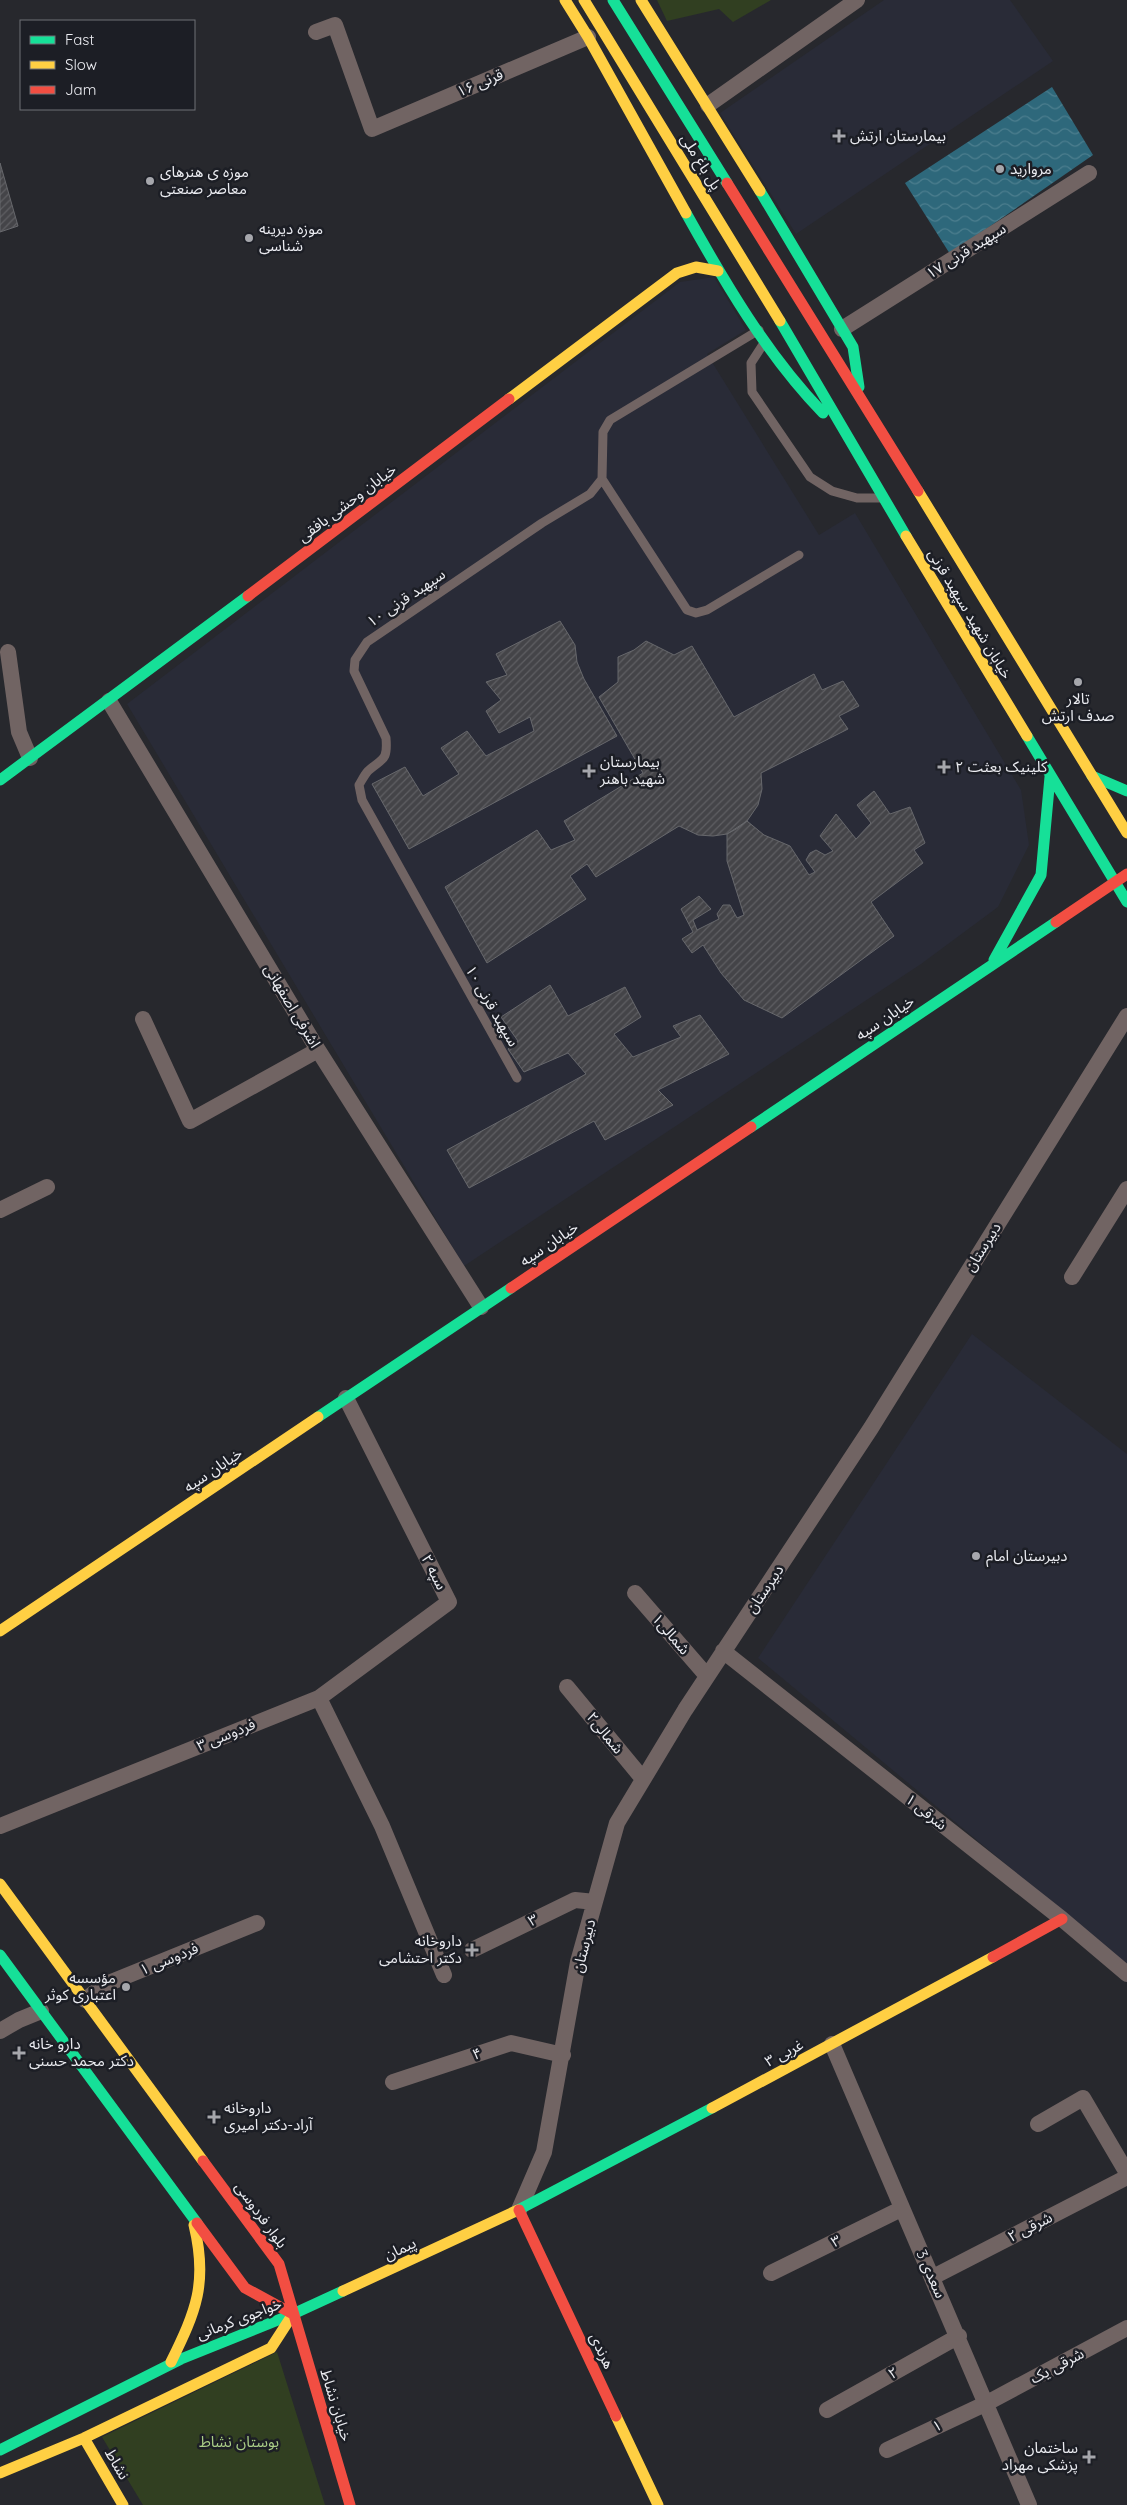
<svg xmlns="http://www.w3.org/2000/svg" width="1127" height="2505" font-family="Quicksand,'Noto Sans Arabic',sans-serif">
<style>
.built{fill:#292b37}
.green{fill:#313f21}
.water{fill:url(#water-waves)}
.building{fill:url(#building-hatch);stroke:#67686c}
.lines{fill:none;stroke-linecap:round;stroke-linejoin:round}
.lane{stroke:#716463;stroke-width:9}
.street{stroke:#716463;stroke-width:16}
.fast{stroke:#16e098;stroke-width:11}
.slow{stroke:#ffcf43;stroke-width:11}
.jam{stroke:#f24e42;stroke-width:11}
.poi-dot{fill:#a6a7ac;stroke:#1c1e25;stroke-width:2}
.labels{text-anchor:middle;stroke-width:5;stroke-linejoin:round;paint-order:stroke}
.street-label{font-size:15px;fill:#ebecf1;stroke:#1c1e25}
.poi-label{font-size:15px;fill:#ebecf1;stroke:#1c1e25;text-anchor:start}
.park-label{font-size:15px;fill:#aace87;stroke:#1c1e25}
</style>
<defs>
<pattern id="water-waves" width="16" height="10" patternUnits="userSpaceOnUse" patternTransform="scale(1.25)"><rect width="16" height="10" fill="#2e687b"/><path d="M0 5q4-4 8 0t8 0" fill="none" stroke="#4c7e8e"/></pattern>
<pattern id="building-hatch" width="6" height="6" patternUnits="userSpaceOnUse" patternTransform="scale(1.25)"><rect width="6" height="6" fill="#444448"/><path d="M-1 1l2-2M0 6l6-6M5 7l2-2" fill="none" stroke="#5f5f63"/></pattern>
</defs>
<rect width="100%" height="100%" fill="#27282d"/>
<!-- built -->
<path class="built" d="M884,0H1010L1053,61L796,234L720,113Z
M714,277L746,330L707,354L819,535L855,513L1021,790L1029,845L998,907L921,964L464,1266L127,704L680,282Z
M972,1334L1127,1454V1965L758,1658Z"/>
<!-- green -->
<path class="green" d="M657,0H771L733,22L719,9L667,21Z
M277,2352L325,2505H143L102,2437Z"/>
<!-- water -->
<path class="water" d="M1052,87L1093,155L950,254L905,183Z"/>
<!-- building -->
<path class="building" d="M0,163L18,226L0,232Z
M560,621L575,645L577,662L584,679L617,736L409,849L372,784L405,767L423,796L459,774L441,748L467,731L486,756L534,731L530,717L499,733L486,711L501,700L486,682L507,675L496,654Z
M646,641L674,655L692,646L734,717L814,674L822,690L843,681L859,706L839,716L848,729L761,773L762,789L758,805L747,821L738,828L727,834L713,836L698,835L679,826L596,877L587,864L570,876L586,899L487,963L445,887L537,830L551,850L575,840L564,821L643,773L599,697L618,682V657L634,650Z
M874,791L890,814L910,807L925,843L914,850L923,863L871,902L894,936L782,1018L744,1000L721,973L703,945L692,953L682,939L693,932L681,909L699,896L711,909L693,920L697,930L719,919L717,914L723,905H730L737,918L744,915L727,861V834L747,821L764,835L790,846L809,875L815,872L806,860L810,853L816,850L825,855L833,851L820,836L836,814L856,839L871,823L857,805Z
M550,985L568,1016L625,987L641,1017L614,1034L633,1057L681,1037L673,1026L700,1015L729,1054L658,1090L673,1105L605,1140L594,1121L469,1188L447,1150L586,1074L568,1053L524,1072L508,1049L518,1041L501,1017Z"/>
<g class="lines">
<!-- lane -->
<path class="lane" d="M764,343L751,363L752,392L810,477L832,491L857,498H881
M602,479L687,610L696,613L707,610L799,555
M517,1078L362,800L359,785C362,780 365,774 368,771C382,758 388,762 386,738L354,671L355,660L367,642L542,523L590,494L602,479L603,432L610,420L759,330"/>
<!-- street -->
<path class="street" d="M316,32L335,25L372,129L588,37
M708,105L857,0
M842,329L1089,173
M8,652L19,732L30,758
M109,701L318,1050L481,1307
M143,1019L190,1121L318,1050
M0,1210L47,1187
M1072,1277L1127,1189
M635,1593L707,1676
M723,1651L1062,1919L1127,1974
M567,1687L643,1779
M319,1698L449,1602L346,1398
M0,1826L319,1698L382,1826L444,1975
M472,1950L575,1900L595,1902
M85,2000L104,1985L257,1923
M0,2031L19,2020L41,2011
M832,2044L1029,2505
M393,2082L511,2043L563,2055
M1038,2124L1083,2098L1127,2173
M519,2210L544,2152L578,1962L617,1823L685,1710L871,1428L1127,1016
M771,2273L901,2209
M933,2277L1127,2177
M827,2410L959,2336
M887,2450L987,2403L1127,2328"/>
<!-- fast -->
<path class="fast" d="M613,0L727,183
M760,191L853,347L859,387
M686,213C725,283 767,355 823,413
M780,321L906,536
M1027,736L1127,902
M1092,776L1127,791
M0,780L248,596
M994,960L1041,875L1050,777
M751,1127L1056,922
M318,1417L511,1288
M0,1955L197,2223
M518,2210L712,2108
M0,2450L181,2359L293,2314L343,2291"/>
<!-- slow -->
<path class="slow" d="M565,0L588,37L686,213
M584,0L780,321
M641,0L760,191
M509,399L677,273L696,267L718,271
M918,491L1127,833
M906,536L1027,736
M0,1631L318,1417
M0,1884L203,2161
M712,2108L993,1957
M343,2291L518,2210
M171,2362C196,2311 208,2283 194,2225
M616,2416L658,2505
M84,2438L123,2505
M0,2473L84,2438L271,2348L293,2314"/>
<!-- jam -->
<path class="jam" d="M727,183L918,491
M248,596L509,399
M1056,922L1127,874
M511,1288L751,1127
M993,1957L1062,1919
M203,2161L279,2264L350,2505
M519,2210L616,2416
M197,2223L245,2288L293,2314"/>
</g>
<!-- markers -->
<g class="poi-dot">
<path d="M836.5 128.5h5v5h5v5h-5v5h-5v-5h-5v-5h5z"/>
<circle cx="1000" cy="169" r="5"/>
<circle cx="150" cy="181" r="5"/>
<circle cx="249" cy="238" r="5"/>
<circle cx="1078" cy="682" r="5"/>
<path d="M941.5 759.5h5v5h5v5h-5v5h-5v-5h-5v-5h5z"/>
<path d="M586.5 763.5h5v5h5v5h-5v5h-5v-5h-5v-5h5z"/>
<circle cx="976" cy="1556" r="5"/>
<path d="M469.5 1942.5h5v5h5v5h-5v5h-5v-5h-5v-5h5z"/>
<circle cx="126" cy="1987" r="5"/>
<path d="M16.5 2045.5h5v5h5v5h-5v5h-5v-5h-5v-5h5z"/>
<path d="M211.5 2109.5h5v5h5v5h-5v5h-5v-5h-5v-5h5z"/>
<path d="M1086.5 2449.5h5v5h5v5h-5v5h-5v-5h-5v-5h5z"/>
</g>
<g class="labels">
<!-- street labels -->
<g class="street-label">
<text transform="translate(480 83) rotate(-23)" y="5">قرنی ۱۶</text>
<text transform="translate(701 162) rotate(58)" y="5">پل باغ ملی</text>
<text transform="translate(966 251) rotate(-32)" y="5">سپهبد قرنی ۱۷</text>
<text transform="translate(347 503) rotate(-37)" y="5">خیابان وحشی بافقی</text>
<text transform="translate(406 598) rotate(-34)" y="5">سپهبد قرنی ۱۰</text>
<text transform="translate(970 614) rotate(59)" y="5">خیابان شهید سپهبد قرنی</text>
<text transform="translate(292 1006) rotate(59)" y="5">اشرفی اصفهانی</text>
<text transform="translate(492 1006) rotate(60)" y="5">سپهبد قرنی ۱۰</text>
<text transform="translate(885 1018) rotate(-34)" y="5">خیابان سپه</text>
<text transform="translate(549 1244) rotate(-34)" y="5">خیابان سپه</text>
<text transform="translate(983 1247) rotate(-58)" y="5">دبیرستان</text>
<text transform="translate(213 1470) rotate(-34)" y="5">خیابان سپه</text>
<text transform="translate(434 1572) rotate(63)" y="5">سپه ۲</text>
<text transform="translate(765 1589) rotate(-56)" y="5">دبیرستان</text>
<text transform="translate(671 1634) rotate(49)" y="5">شمالی۱</text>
<text transform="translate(605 1733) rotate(51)" y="5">شمالی۲</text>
<text transform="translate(226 1735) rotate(-22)" y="5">فردوسی ۳</text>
<text transform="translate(926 1812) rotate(38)" y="5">شرقی ۱</text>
<text transform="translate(533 1920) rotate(-26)" y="5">۳</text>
<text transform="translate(584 1946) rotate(-76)" y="5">دبیرستان</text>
<text transform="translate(169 1959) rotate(-22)" y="5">فردوسی ۱</text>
<text transform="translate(784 2053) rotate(-28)" y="5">۳ غربی</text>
<text transform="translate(477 2054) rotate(-18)" y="5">۴</text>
<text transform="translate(261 2215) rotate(54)" y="5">بلوار فردوسی</text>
<text transform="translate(1030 2227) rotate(-27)" y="5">شرقی ۲</text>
<text transform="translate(836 2241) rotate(-26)" y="5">۳</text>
<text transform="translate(400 2249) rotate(-25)" y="5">پیمان</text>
<text transform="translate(931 2274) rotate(66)" y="5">سعدی 3</text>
<text transform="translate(239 2319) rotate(-21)" y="5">خواجوی کرمانی</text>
<text transform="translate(602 2351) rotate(65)" y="5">هرندی</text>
<text transform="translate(1057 2366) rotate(-28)" y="5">شرقی یک</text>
<text transform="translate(893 2373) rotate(-29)" y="5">۲</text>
<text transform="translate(336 2405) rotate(73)" y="5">خیابان نشاط</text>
<text transform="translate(937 2426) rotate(-25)" y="5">۱</text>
<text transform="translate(117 2464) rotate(60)" y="5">نشاط</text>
</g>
<!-- poi labels -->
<g class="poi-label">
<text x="850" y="141">بیمارستان ارتش</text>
<text x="1010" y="174">مروارید</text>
<text x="160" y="177">موزه ی هنرهای<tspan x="160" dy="17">معاصر صنعتی</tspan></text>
<text x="259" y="234">موزه دیرینه<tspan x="259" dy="17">شناسی</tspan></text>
<text x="1078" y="704" text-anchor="middle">تالار<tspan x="1078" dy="17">صدف ارتش</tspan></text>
<text x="600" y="767">بیمارستان<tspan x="600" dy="17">شهید باهنر</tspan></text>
<text x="955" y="772">کلینیک بعثت ۲</text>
<text x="986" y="1561">دبیرستان امام</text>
<text x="462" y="1946" text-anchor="end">داروخانه<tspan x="462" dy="17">دکتر احتشامی</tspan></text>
<text x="116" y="1983" text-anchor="end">مؤسسه<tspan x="116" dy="17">اعتباری کوثر</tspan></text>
<text x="29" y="2049">دارو خانه<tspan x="29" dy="17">دکتر محمد حسنی</tspan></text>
<text x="224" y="2113">داروخانه<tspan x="224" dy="17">آراد-دکتر امیری</tspan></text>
<text x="1078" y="2453" text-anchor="end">ساختمان<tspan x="1078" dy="17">پزشکی مهراد</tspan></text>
</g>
<!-- park labels -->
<g class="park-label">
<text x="239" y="2447">بوستان نشاط</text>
</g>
</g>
<!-- legend -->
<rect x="20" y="20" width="175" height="90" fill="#1c1e25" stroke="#6f7077"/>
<rect x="30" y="36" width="25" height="8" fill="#16e098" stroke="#6f7077"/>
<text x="65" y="45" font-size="15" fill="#ebecf1">Fast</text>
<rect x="30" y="61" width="25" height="8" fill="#ffcf43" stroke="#6f7077"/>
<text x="65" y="70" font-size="15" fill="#ebecf1">Slow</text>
<rect x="30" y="86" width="25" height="8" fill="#f24e42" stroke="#6f7077"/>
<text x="65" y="95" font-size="15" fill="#ebecf1">Jam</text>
</svg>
